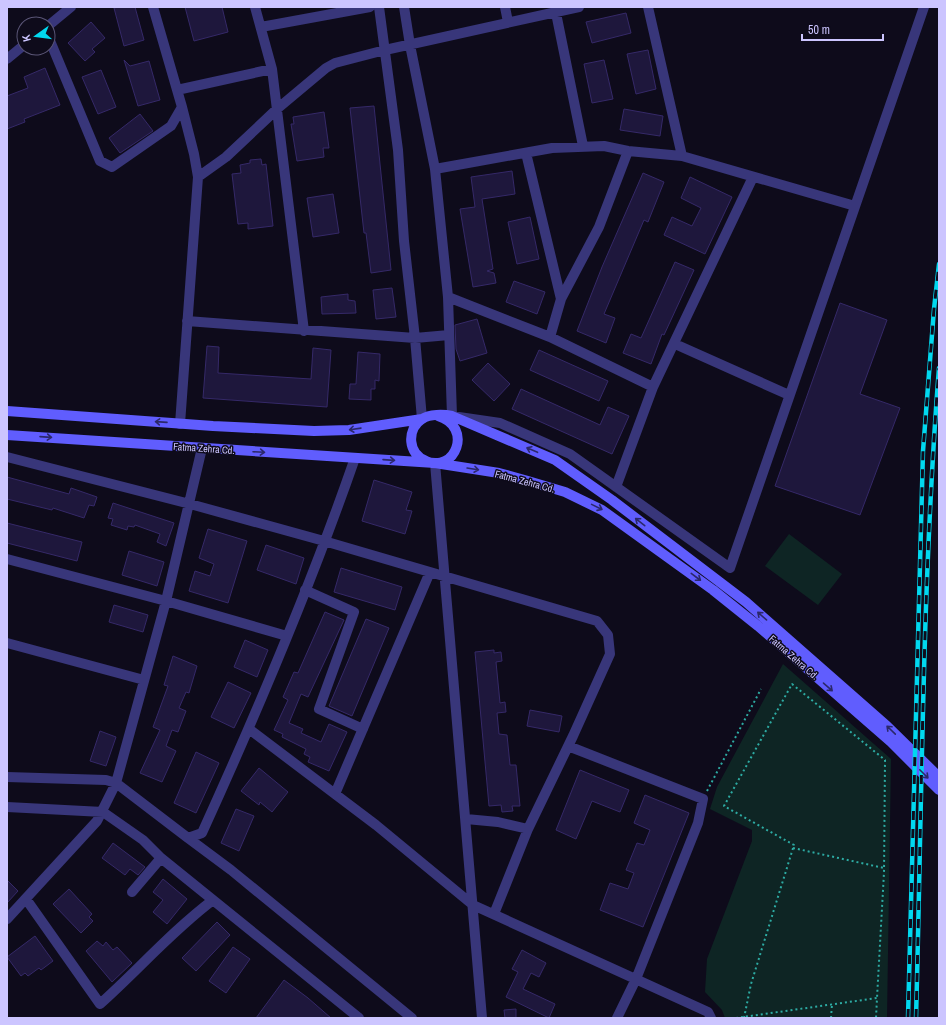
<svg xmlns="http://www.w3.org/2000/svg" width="946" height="1025" font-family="'Archivo Narrow',sans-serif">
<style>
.green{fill:#0e2524}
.building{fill:#1e173c;stroke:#352968}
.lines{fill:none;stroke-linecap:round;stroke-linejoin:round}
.path{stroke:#2daba3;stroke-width:2;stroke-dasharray:2 3;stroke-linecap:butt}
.street{stroke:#38367a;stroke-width:10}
.secondary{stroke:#605dfe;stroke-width:10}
.rail-casing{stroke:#01d8ef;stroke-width:4.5}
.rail{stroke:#0e0b1b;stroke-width:3;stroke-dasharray:9;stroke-linecap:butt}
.oneway{stroke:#2b286a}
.labels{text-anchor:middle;stroke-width:3;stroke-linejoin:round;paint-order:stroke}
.street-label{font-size:10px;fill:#ccc5ff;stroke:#0e0b1b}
</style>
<rect width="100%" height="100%" fill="#0e0b1b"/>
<!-- green -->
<path class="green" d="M789,534L842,574L818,605L765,566Z
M783,664L891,759L887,1018H725L722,1010L705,992L707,959L752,841V830L710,809L717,787Z"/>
<!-- building -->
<path class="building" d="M120,7H135L144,40L124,46L114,8Z
M185,7H222L228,32L194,41Z
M626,13L631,33L592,43L586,22Z
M91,22L105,38L92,49L95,52L85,61L68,43Z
M648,50L656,89L636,94L627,54Z
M124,60L130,66L149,61L160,100L138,106Z
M604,60L613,99L592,103L584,64Z
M45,68L60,105L24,119L25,122L7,129V96L28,88L24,77Z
M101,70L116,107L98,114L82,77Z
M374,106L391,270L371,273L366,233H364L350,108Z
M624,109L663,116L660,136L620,130Z
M324,112L329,148H323L324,157L297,161L291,124H294L293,117Z
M140,114L153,131L120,153L109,138Z
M261,159L262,165L266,164L273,226L248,229V223L238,224L232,174L241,173L240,165L250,163V160Z
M512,171L515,194L482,199L493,269L487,271L494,273L496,283L473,287L460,209L475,207L471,177Z
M643,173L664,182L648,222L644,220L604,314L615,318L606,343L577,331L602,267Z
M690,177L732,197L705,254L664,235L672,217L692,226L701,208L681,198Z
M333,194L339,233L313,237L307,198Z
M530,217L539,259L517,264L508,222Z
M675,262L694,270L664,335L662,334L651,364L623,353L631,334L641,338Z
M514,281L545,292L537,314L506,302Z
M392,288L396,317L376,319L373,290Z
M348,294V300L355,301L356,313L322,314L321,297Z
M840,303L887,320L860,394L900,408L860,515L775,486Z
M477,319L487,353L460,361L456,349L455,325Z
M207,346L219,347L218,373L311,379L313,348L331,350L327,407L203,398Z
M539,350L608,381L599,401L530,370Z
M358,352L380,354L379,381L375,380V389H371V400L349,399L350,384H356Z
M488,363L510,384L494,401L472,380Z
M521,389L600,425L608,407L629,416L612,454L512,409Z
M7,477L69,494L71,488L97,497L94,506L89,505L84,518L53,508L52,510L7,499Z
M374,480L412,492L406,510L412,511L405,534L362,521Z
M113,503L174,523L166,546L157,542L160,534L135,525L134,527L128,526L127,530L111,525L113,519L108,518Z
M7,523L82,542L77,561L7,543Z
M208,529L247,541L228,603L189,591L195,571L210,576L214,564L199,558Z
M266,545L304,558L296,584L257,570Z
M129,551L164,562L157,586L122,575Z
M341,568L402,587L395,610L334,592Z
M114,605L148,615L143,632L109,622Z
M325,612L344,620L308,697L301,694L289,723L303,729L301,733L321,742L329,724L347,732L329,771L308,762L310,757L304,754L306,749L282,737L283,734L274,730L288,700L283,697L294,672L298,673Z
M366,619L389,628L352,716L329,706Z
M245,640L268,650L257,677L234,667Z
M494,650V653L501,652L502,661L496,662L500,703L505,702L506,712L497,713L499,734L507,735L510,765H516L520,806H512L513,811L502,812L501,805L489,806L475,652Z
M173,656L197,666L189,693L186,692L179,708L186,711L178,732L172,730L166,746L176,751L162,782L140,773L160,730L153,727L168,686L164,685Z
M228,682L251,693L234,728L211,717Z
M530,710L562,716L559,732L527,726Z
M100,731L116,737L106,766L90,761Z
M196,752L219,763L196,813L174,803Z
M259,768L288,792L272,812L260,802L259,805L241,791Z
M580,770L629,790L620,812L592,801L576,839L556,830Z
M645,795L689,813L643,927L600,910L610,883L628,889L634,873L626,870L637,843L644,845L650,830L634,823Z
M236,809L254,816L239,851L221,843Z
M113,843L145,867L138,875L130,869L125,875L102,858Z
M163,879L187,899L167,924L153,912L163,900L153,892Z
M7,880L18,891L7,903Z
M69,889L92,914L89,917L93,921L81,933L53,904Z
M217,922L230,935L196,971L182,958Z
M35,936L53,961L41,970L39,968L28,976L25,973L21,976L7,957Z
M97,941L103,946L106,942L113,950L117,947L132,963L112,982L86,951Z
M233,947L250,959L226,993L209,981Z
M522,950L546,963L539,977L531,973L523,989L555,1004L549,1018L506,997L518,972L512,969Z
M284,980L308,998L331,1018H256Z
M516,1009V1018H505L504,1010Z"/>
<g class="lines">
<!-- path -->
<path class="path" d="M707,791L761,689
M793,848L884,868
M736,1018L877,998L876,1018
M744,1018L751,984L794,845L724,806L792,684L885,760L884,872L877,998
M831,1018L832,1004"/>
<!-- street -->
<path class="street" d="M255,7L272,69L304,331
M379,7L398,150L404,241L415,338L422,419
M404,7L410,45L435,169L448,297L452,416L500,423L570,454L730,568L924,7
M505,7L508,22
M648,7L682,156
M556,13L583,146
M48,26L71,7
M261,27L370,7
M48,36L100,161L112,167L171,126L182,107L153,7
M7,59L24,45
M177,90L272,69
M526,153L561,299
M435,169L552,148L604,146L628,151L682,156L855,206
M198,177L226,157L277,109L326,68L335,63L385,50L579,7
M448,297L550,337L653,387
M187,321L415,338L449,335
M550,337L561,299L599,227L628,151
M675,344L789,395
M180,424L198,177L194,154L182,107
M7,457L190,504L324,541L597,621L608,635L610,654L573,736L528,829L494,914
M435,463L482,1018
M616,487L653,387L753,177
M7,559L166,601L287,636
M305,590L354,612L319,709L363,729
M7,643L144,680
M249,729L376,825L473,905L708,1012L711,1018
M568,746L703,799L698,823L636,979L617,1018
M7,777L106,780L116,783L188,838L202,833C258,710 311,585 355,458
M335,794L430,572
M7,807L103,812L143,840L161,858L132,892
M466,819L498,822L528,829
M188,838L231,870L412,1018
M161,858L359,1018
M26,899L100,1004C138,970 172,931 213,900
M7,919L97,821L116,783L166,601L202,448"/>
<!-- secondary -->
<path class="secondary" d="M7,411L213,426L314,431L349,430L422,419
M438,416C474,427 455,474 426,461C408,454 406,430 422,419C430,414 443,414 452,416L555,460L612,500L746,602L887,726L939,777
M7,435L435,463L499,473L528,481L565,492L602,510L713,590L758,626L891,742L939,790"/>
<defs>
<path id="rail" d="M908,1018L923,451L934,309L939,264
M916,1018C922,802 922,584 939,368"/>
</defs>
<!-- rail casing -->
<use href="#rail" class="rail-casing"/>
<!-- rail -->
<use href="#rail" class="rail"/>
</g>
<!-- one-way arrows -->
<defs><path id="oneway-shaft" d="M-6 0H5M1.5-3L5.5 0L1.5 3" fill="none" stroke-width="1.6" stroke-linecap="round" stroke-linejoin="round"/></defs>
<g class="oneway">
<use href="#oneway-shaft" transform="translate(161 422) rotate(-176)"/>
<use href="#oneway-shaft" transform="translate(355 429) rotate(172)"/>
<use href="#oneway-shaft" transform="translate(46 437) rotate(4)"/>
<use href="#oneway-shaft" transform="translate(532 450) rotate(-157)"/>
<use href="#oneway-shaft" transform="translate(259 452) rotate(3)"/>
<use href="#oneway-shaft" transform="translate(389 460) rotate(4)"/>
<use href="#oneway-shaft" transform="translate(473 469) rotate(9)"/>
<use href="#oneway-shaft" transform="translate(597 507) rotate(26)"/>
<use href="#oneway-shaft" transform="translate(640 522) rotate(-142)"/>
<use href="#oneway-shaft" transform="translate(696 577) rotate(37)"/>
<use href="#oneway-shaft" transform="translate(762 616) rotate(-139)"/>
<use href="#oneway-shaft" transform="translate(828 687) rotate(41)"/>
<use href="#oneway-shaft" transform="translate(891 730) rotate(-136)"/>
<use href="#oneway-shaft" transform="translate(924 774) rotate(45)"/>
</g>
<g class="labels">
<!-- street labels -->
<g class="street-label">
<text transform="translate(204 448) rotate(4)" y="4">Fatma Zehra Cd.</text>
<text transform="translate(525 481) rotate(15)" y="4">Fatma Zehra Cd.</text>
<text transform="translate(794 657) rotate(41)" y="4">Fatma Zehra Cd.</text>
</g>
</g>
<!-- border -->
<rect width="946" height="1025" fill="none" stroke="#ccc5ff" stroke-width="16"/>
<!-- north arrow -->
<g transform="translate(36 36) rotate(256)"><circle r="19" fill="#0e0b1b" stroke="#5a5576"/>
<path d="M0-3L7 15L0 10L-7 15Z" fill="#01d8ef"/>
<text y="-6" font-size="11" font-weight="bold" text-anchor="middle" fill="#ccc5ff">K</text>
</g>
<!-- scale -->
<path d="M802 34v6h81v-6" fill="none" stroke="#ccc5ff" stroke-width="2"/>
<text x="808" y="34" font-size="12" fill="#ccc5ff" stroke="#0e0b1b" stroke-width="3" paint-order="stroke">50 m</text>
</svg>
